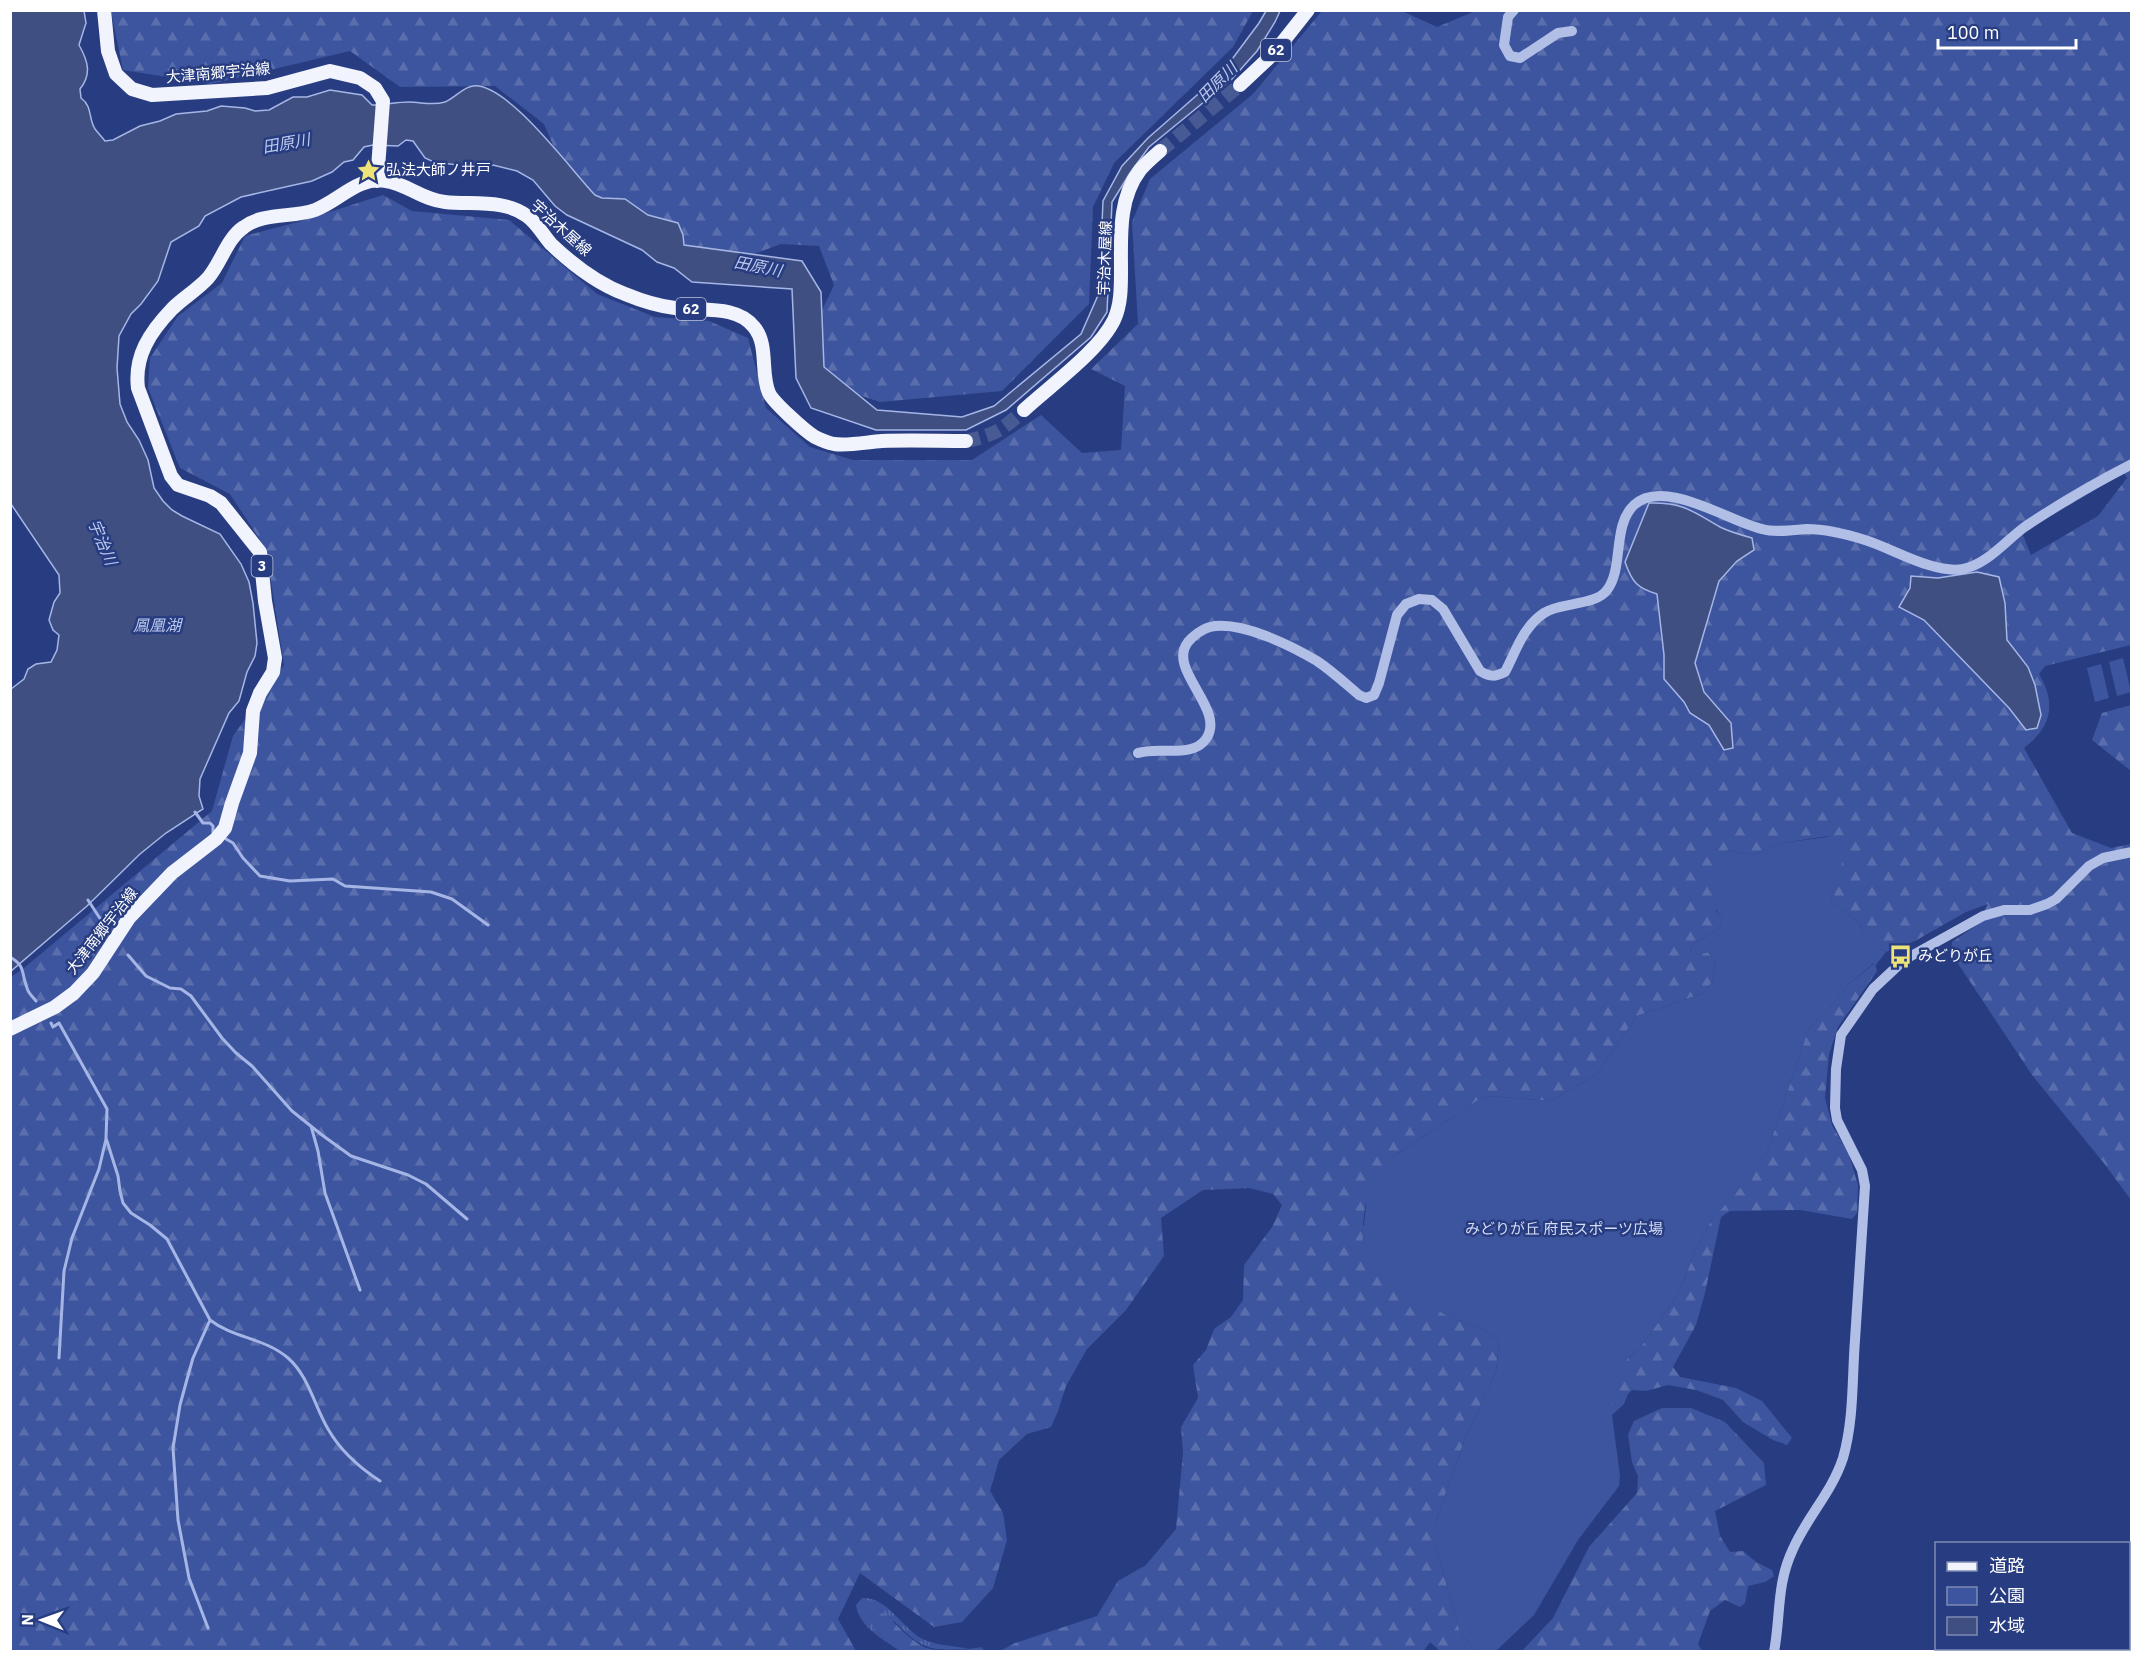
<svg xmlns="http://www.w3.org/2000/svg" width="2142" height="1662" font-family="'IBM Plex Sans','Noto Sans JP',sans-serif">
<style>
.grass{fill:url(#grass-tufts)}
.forest{fill:url(#forest-firs);fill-rule:evenodd}
.green{fill:#3d559e}
.water{fill:#3f4f81;stroke:#a5b6e6;stroke-width:1.5}
.lines{fill:none;stroke-linecap:round;stroke-linejoin:round}
.stream{stroke:#a5b6e6;stroke-width:3}
.major-tunnel{stroke:#485a94;stroke-width:14;stroke-dasharray:14 7;stroke-linecap:butt}
.minor{stroke:#b1bee6;stroke-width:10}
.major{stroke:#f1f3fd;stroke-width:14}
.labels{text-anchor:middle;stroke-width:5;stroke-linejoin:round;paint-order:stroke}
.shield{fill:#283d81;stroke:#bec5d9;stroke-width:1.5}
.shield-label{font-size:14px;font-weight:bold;fill:#fff}
.street-label{font-size:15px;fill:#fff;stroke:#283d81}
.poi-label{font-size:15px;fill:#fff;stroke:#283d81;text-anchor:start}
.park-label{font-size:15px;fill:#d3dcf5;stroke:#283d81}
.water-label{font-size:16px;font-style:italic;fill:#bcc9ee;stroke:#283d81}
</style>
<defs>
<pattern id="grass-tufts" width="24" height="20" patternUnits="userSpaceOnUse" patternTransform="scale(1.5)"><rect width="24" height="20" fill="#3d559e"/><path d="M3 7l-1-3M5 7V3M7 7l1-3M15 17l-1-3M17 17v-4M19 17l1-3" fill="none" stroke="#5a6ead"/></pattern>
<pattern id="forest-firs" width="22" height="20" patternUnits="userSpaceOnUse" patternTransform="scale(1.5)"><rect width="22" height="20" fill="#3d559e"/><path d="M5 1l3.5 6h-7zM16 11l3.5 6h-7z" fill="#5a6ead"/></pattern>
</defs>
<rect width="100%" height="100%" fill="#283d81"/>
<!-- grass -->
<path class="grass" d="M862,1598C885,1596 901,1625 919,1637C933,1646 953,1645 969,1649C928,1651 923,1650 894,1621L874,1628L891,1645C876,1635 859,1624 856,1605Z"/>
<!-- forest -->
<path class="forest" d="M1478,10L1503,11L1513,14L1516,10L2131,11V645L2045,666L2039,674C2057,705 2051,727 2024,748L2072,833L2111,848L2131,844V1200L2103,1162L2032,1075L1951,953L1952,942L1977,925L1988,904L1966,912L1915,941L1886,952C1867,944 1863,943 1860,923L1831,901L1838,873L1828,836L1782,843L1752,855L1727,850L1716,911L1722,918L1719,929L1692,945L1690,953L1696,955L1708,952L1715,961L1713,981L1704,993L1637,1016L1596,1075L1550,1101L1491,1096L1480,1099L1391,1158L1365,1206L1363,1225L1433,1306L1444,1314L1484,1330L1499,1341L1496,1372L1465,1439L1434,1526V1540L1460,1632L1475,1651H1437L1438,1649L1430,1642L1423,1652L1000,1651L1015,1643L1097,1616L1118,1581L1146,1565L1176,1529L1183,1453L1181,1427L1198,1398L1193,1365L1206,1350L1214,1329L1231,1317L1243,1300L1244,1265L1272,1227L1282,1205L1273,1194L1249,1188L1203,1190L1161,1218L1164,1256L1126,1310L1087,1349L1066,1386L1058,1411L1051,1427L1027,1434L999,1460L990,1491L1003,1513L1007,1540L993,1588L962,1622L934,1627L860,1573L838,1619L856,1651L11,1652V977L24,968L212,811L233,736L284,665L266,549L230,494L180,468L148,388L150,358L178,316L222,283L245,236L298,222L383,195L412,211L509,220L597,294L655,317L709,321L748,338L766,408L810,447L853,460H972L1041,415L1082,453L1121,450L1125,386L1091,369L1138,324L1132,222L1150,179L1253,94L1322,11H1402L1437,27ZM2124,473L2127,478L2098,516L2031,555L2022,533ZM1977,572L2005,603L2007,640L2028,667L2026,730L2009,708L1924,620L1900,607C1904,594 1910,591 1911,576L1938,578Z
M111,11H1253L1233,47L1114,163L1093,207L1089,304L1002,391L880,402L832,386C805,336 812,333 834,285L819,246L781,244L722,266L572,189L544,124L495,86L400,87L350,51L211,84L123,70Z
M2131,705H2132L2131,771L2092,740L2102,713Z
M1875,963L1877,971L1838,1027L1829,1054L1825,1098L1832,1125L1849,1155L1858,1185L1857,1213L1852,1219L1800,1210L1730,1211L1721,1217L1705,1293L1696,1325L1673,1367L1680,1377L1736,1388L1762,1401L1792,1438L1787,1445L1773,1440L1743,1422L1723,1400L1696,1390L1668,1385L1646,1391L1632,1390L1628,1394L1624,1404L1612,1415L1592,1381L1625,1361L1640,1348L1679,1293L1695,1251L1711,1221L1766,1155L1808,1030L1830,1007L1848,985Z
M1662,1408H1691L1725,1422L1764,1463L1766,1485L1715,1511L1720,1536L1730,1552L1743,1551L1756,1562L1772,1570L1774,1576L1765,1582L1748,1586L1745,1603L1740,1607L1725,1600L1710,1611L1698,1644L1702,1651H1522L1553,1618L1589,1547L1637,1493L1638,1476L1632,1462L1628,1435L1634,1421Z
M2131,1553V1651H2000L1999,1649L2128,1648V1554Z
M883,1613C897,1624 908,1639 924,1647C938,1653 966,1650 981,1647L985,1651H900L891,1645L874,1628L875,1618Z"/>
<!-- green -->
<path class="green" d="M2123,658L2131,692L2117,696L2109,662Z
M2101,664L2109,698L2095,702L2087,668Z
M1842,835L1848,843L1831,901L1860,923C1863,943 1868,944 1886,952L1875,966L1874,963L1848,985L1830,1007L1808,1030L1766,1155L1742,1186L1711,1221L1695,1251L1679,1293L1640,1348L1613,1371L1612,1415L1620,1476L1619,1486L1578,1540L1534,1615L1496,1651H1475L1460,1632L1434,1540V1526L1465,1439L1496,1372L1499,1341L1484,1330L1444,1314L1386,1280L1361,1255L1367,1195L1391,1158L1480,1099L1491,1096L1550,1101L1596,1075L1637,1016L1704,993L1713,981L1715,961L1708,952L1696,955L1690,954L1692,945L1719,929L1722,918C1705,900 1718,871 1727,850L1752,855L1782,843Z"/>
<!-- water -->
<path class="water" d="M11,11H84L86,23L79,45C88,61 92,74 80,89L81,98C93,107 88,118 95,129C98,133 102,137 105,141L113,140L140,126L160,121L176,114L207,111L221,106L245,108L255,111L269,110L293,97H307L330,90L362,95L372,105C384,105 397,102 409,102C421,102 433,106 445,102C455,98 463,87 473,86C507,82 571,170 595,195L602,198L625,199L648,215L678,223L683,235L684,245L802,261L821,292L824,367L877,410L962,417L994,406L1081,334L1099,293L1103,201L1122,166L1148,138L1221,74L1259,23L1266,11H1280L1275,22L1257,51L1232,79L1149,147L1130,173L1112,202L1107,312L1091,337L1006,410L966,430H876L811,408L796,378L792,289L692,282L674,268L657,262L642,250L567,215L555,206L533,180L517,171L493,165L482,168L434,162L425,158L413,141L406,140L398,146L373,145L364,147L353,160L344,162L332,172L312,181L241,197L205,216L199,226L171,242L158,281L141,304L131,314L119,336L117,368L120,404L127,422L139,440L148,460L154,488L163,501L172,510L182,516L220,534L241,564L249,582L253,603L257,643L255,656L247,672L239,701L229,713L200,779L199,796L203,809L166,833L140,854L87,906L11,971V689L24,679L28,669L36,664L51,662L57,650L59,635L53,630L49,620L54,602L60,593L59,575L11,504Z
M1649,503C1683,502 1692,511 1720,527C1730,532 1741,535 1752,538L1754,550L1737,561L1719,581L1695,663L1704,692L1731,723L1733,748L1724,750L1709,725L1690,713L1684,702L1664,679V655L1657,594C1637,588 1632,582 1625,562Z
M1977,572L1999,577L2005,603L2007,640L2028,667L2035,685L2041,715L2037,728L2026,730L2009,708L1924,620L1899,607L1910,588L1911,576L1938,578Z"/>
<g class="lines">
<!-- stream -->
<path class="stream" d="M195,812L203,823H210L213,826V832
M226,839L233,843L243,858L260,876L290,881L333,879L345,886L431,892L452,899L488,925
M88,900L101,920L100,925L110,934
M128,955L146,976L170,988L181,989L191,996L222,1038L236,1053L252,1066L292,1111L322,1135L351,1156L408,1175L426,1184L467,1219
M10,957C26,966 21,973 27,988C28,993 33,997 36,1001
M51,1023L53,1027L59,1023L107,1109L106,1138L118,1176L120,1191L123,1203L131,1213L150,1225L167,1239L210,1320C233,1338 265,1338 288,1358C308,1375 315,1407 328,1429C340,1450 360,1468 380,1481
M311,1126L318,1151L325,1193L360,1290
M59,1358L64,1271L72,1238L99,1169L106,1139
M208,1628L189,1578L178,1520L173,1448L180,1405L186,1383L193,1358L210,1320"/>
<!-- major-tunnel -->
<path class="major-tunnel" d="M1160,151L1240,85
M966,441C995,435 1002,430 1024,410"/>
<!-- minor -->
<path class="minor" d="M1514,10L1508,17L1504,45L1510,56L1520,58L1558,33L1572,31
M1138,753C1158,746 1192,759 1206,739C1227,709 1166,670 1188,642C1193,636 1202,629 1210,627C1240,620 1292,646 1317,661C1332,671 1346,684 1359,695L1366,698L1374,695L1379,683L1397,615L1406,604L1419,599L1432,600L1443,609L1480,671C1490,677 1495,677 1505,672C1516,651 1523,627 1544,613C1560,602 1596,606 1607,590C1624,568 1612,526 1634,505C1664,477 1730,522 1762,529C1776,533 1793,530 1807,529C1826,529 1846,534 1865,540C1894,549 1933,574 1963,569C1988,564 2006,540 2026,526C2059,504 2097,482 2132,464
M1774,1652C1781,1615 1776,1585 1793,1549C1807,1517 1832,1492 1843,1458C1854,1420 1852,1379 1855,1340C1858,1289 1862,1237 1865,1186L1862,1170L1837,1120L1835,1108L1836,1069L1841,1035L1873,989L1904,960L1983,916L2004,910H2030L2047,904L2056,899L2089,866L2103,858L2132,852"/>
<!-- major -->
<path class="major" d="M104,10L108,51L116,74L132,89L152,95L267,88L330,71L360,78L375,88L383,101L377,181
M1240,85L1274,53L1308,10
M1024,410C1050,386 1099,351 1114,320C1121,305 1121,288 1121,271C1121,237 1118,199 1140,170C1146,163 1153,157 1160,151
M10,1029L55,1007L74,993L93,973L129,918L172,873L216,839L225,828L232,803L250,753L253,711L260,693L273,672L275,658L265,601L260,552L221,503L210,496L178,485L171,476L138,388C134,356 150,332 172,309C183,298 197,290 208,278C221,263 227,238 244,227C264,212 292,218 315,210C339,201 358,176 386,181C407,184 423,200 445,202C472,205 505,199 527,216C537,223 543,235 551,244C572,264 598,284 625,294C642,301 657,306 675,308C701,312 736,304 754,327C769,345 760,373 769,393C773,402 805,431 815,437C819,439 829,443 834,444C849,446 867,442 882,441C910,440 938,441 966,441"/>
</g>
<!-- icons -->
<defs>
<symbol id="sight-bare" viewBox="-9 -9 18 18"><path d="M0-6L1.8-2.2L6-1.7L2.9 1.2L3.7 5.4L0 3.3L-3.7 5.4L-2.9 1.2L-6-1.7L-1.8-2.2Z" fill="#ede377" stroke="#283d81" stroke-width="2.5" paint-order="stroke"/></symbol>
<symbol id="bus-bare" viewBox="-9 -9 18 18"><path d="M-5-6H5V4H4V6H2V4H-2V6H-4V4H-5ZM-3.5-4V0h7V-4ZM-3.5 1.2v1.5H-2V1.2ZM2 1.2v1.5H3.5V1.2Z" fill="#ede377" stroke="#283d81" stroke-width="2.5" paint-order="stroke"/></symbol>
</defs>
<g fill-rule="evenodd">
<use href="#sight-bare" x="352" y="154" width="33" height="33"/>
<use href="#bus-bare" x="1884" y="940" width="33" height="33"/>
</g>
<g class="labels">
<!-- shield labels -->
<g class="shield">
<rect x="1261" y="39" width="30" height="22" rx="4.5"/>
<rect x="676" y="298" width="30" height="22" rx="4.5"/>
<rect x="251.5" y="555" width="21" height="22" rx="4.5"/>
</g>
<g class="shield-label">
<text x="1276" y="55">62</text>
<text x="691" y="314">62</text>
<text x="262" y="571">3</text>
</g>
<!-- street labels -->
<g class="street-label">
<text transform="translate(218 73) rotate(-5)" y="5">大津南郷宇治線</text>
<text transform="translate(561 228) rotate(42)" y="5">宇治木屋線</text>
<text transform="translate(1105 258) rotate(-88)" y="5">宇治木屋線</text>
<text transform="translate(102 931) rotate(-52)" y="5">大津南郷宇治線</text>
</g>
<!-- poi labels -->
<g class="poi-label">
<text x="386" y="175">弘法大師ノ井戸</text>
<text x="1918" y="961">みどりが丘</text>
</g>
<!-- park labels -->
<g class="park-label">
<text x="1564" y="1234">みどりが丘 府民スポーツ広場</text>
</g>
<!-- water labels -->
<g class="water-label">
<text transform="translate(1217 82) rotate(-45)" y="6">田原川</text>
<text transform="translate(286 143) rotate(-10)" y="6">田原川</text>
<text transform="translate(758 266) rotate(11)" y="6">田原川</text>
<text transform="translate(103 542) rotate(67)" y="6">宇治川</text>
<text x="157" y="631">鳳凰湖</text>
</g>
</g>
<!-- border -->
<rect width="2142" height="1662" fill="none" stroke="#ffffff" stroke-width="24"/>
<!-- legend -->
<rect x="1935" y="1542" width="195" height="108" fill="#283d81" stroke="#7e8bb3" stroke-width="1.5"/>
<rect x="1947" y="1562" width="30" height="9" fill="#f1f3fd" stroke="#7e8bb3" stroke-width="1.5"/>
<text x="1989" y="1572" font-size="18" fill="#ffffff">道路</text>
<rect x="1947" y="1587" width="30" height="18" fill="#3d559e" stroke="#7e8bb3" stroke-width="1.5"/>
<text x="1989" y="1602" font-size="18" fill="#ffffff">公園</text>
<rect x="1947" y="1617" width="30" height="18" fill="#3f4f81" stroke="#7e8bb3" stroke-width="1.5"/>
<text x="1989" y="1632" font-size="18" fill="#ffffff">水域</text>
<!-- north arrow -->
<g transform="translate(42 1620) rotate(271)" stroke="#283d81" stroke-width="4.5" paint-order="stroke">
<path d="M0-4.5L10 22L0 15L-10 22Z" fill="#ffffff"/>
<text y="-9" font-size="16" font-weight="bold" text-anchor="middle" fill="#ffffff">N</text>
</g>
<!-- scale -->
<path d="M1938 39v9h138v-9" fill="none" stroke="#ffffff" stroke-width="3"/>
<text x="1947" y="39" font-size="18" fill="#ffffff" stroke="#283d81" stroke-width="4.5" paint-order="stroke">100 m</text>
</svg>
